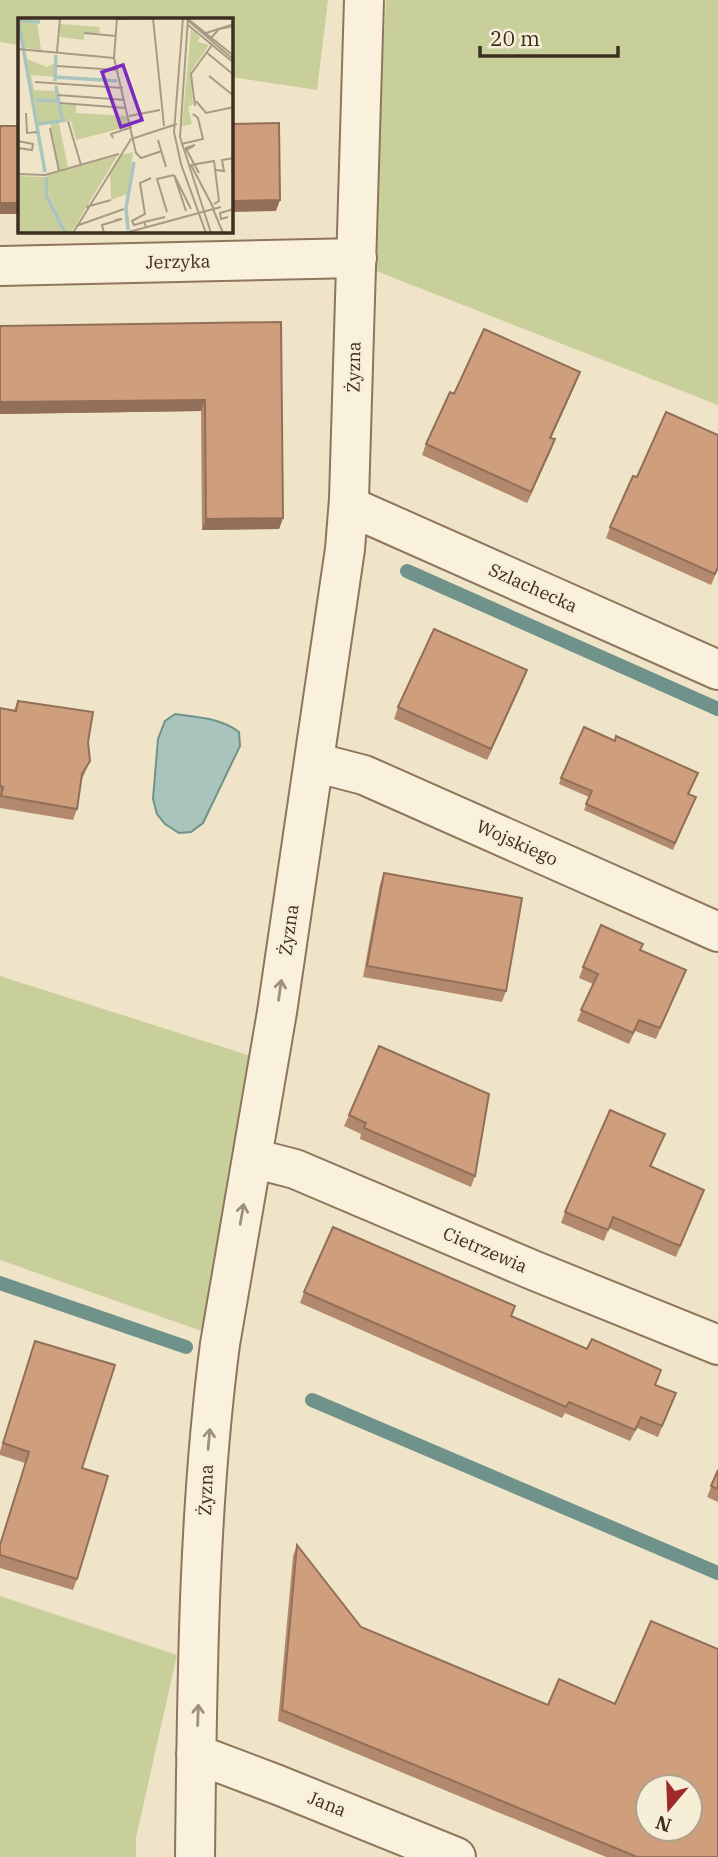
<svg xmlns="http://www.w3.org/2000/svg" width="718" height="1857" font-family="'IBM Plex Serif',serif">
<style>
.green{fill:#c9cf9b}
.water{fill:#a9c4bc;stroke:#6f938a;stroke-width:2}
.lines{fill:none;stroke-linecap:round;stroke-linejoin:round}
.stream{stroke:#6f938a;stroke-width:14}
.street-casing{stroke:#8d765c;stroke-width:42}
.street{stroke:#faf1dc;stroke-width:38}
.wall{fill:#b2896c}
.shaded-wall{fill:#916f58}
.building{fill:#cf9f7d;stroke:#916f58;stroke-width:2;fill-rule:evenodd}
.oneway{stroke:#9c907e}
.labels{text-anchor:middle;stroke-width:5;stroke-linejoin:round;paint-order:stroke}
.street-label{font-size:18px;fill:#3d2e20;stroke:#f7eed8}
.inset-river{fill:none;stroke:#a9c4bc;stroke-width:3.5}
.inset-road{fill:none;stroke:#a89b85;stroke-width:2}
.view{fill:#7b2cbf;fill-opacity:0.15;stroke:#7b2cbf;stroke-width:3.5}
.inset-edge{fill:none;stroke:#3d2e20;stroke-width:3.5}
</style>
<rect width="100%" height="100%" fill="#f0e4c8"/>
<!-- green -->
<path class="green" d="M0,0H328L317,90L231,77V19H19V45L0,42Z
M386,0H718V405L371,269Z
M0,976L251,1056L210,1334L0,1260Z
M0,1596L177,1655L136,1838V1857H0Z"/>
<!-- water -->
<path class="water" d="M175,714C197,717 221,718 239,732L240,746L203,823L191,832L179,833L165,824L157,814L153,799L158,739L165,721Z"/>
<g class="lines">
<!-- stream -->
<path class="stream" d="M407,571L718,709
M0,1283L186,1347
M312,1400L718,1573"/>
<defs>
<path id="street" d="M0,266L357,258
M349,506L718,670
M314,762L364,775L718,932
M252,1158L295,1169L535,1271L718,1345
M196,1754L278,1785L456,1857
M195,1857C197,1686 198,1513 220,1344L277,1012L345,549L349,499L364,0"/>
</defs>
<!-- street casing -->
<use href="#street" class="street-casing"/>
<!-- street -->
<use href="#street" class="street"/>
</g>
<!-- wall -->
<path class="wall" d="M281,322L283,518L279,529L202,530L201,411L0,414V326Z
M576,383L551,438L555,439L551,450L527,503L422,455L426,444L454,394Z
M718,435V569L711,585L606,538L610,527L637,477Z
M527,670L487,760L394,719L398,707Z
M18,701L88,742L90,761L82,779L77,809L73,820L0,808V708L14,710Z
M561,778L696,779L689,794L693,803L673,850L584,810L589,797L559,784Z
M384,873L506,991L502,1002L363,977L380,884Z
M641,950L681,981L656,1039L635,1031L629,1044L577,1021L593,984L579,978L583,967Z
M489,1094L475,1176L471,1187L360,1139L361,1134L344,1126L349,1115Z
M665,1134L651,1167L704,1190L676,1257L609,1228L604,1241L561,1223L565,1212Z
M304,1292L512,1316L656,1385L676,1393L658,1437L637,1428L630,1441L565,1413L562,1418L300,1303Z
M35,1341L82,1468L77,1579L73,1590L0,1568V1543L25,1463L0,1455V1451Z
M718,1470V1502L707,1497Z
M297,1545L361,1627L718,1857H606L278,1721L293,1556Z"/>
<!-- shaded-wall -->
<path class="shaded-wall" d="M280,200L276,211L231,212V201Z
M0,203H19V214H0Z
M580,372L576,383L546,449L550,438Z
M205,400L201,411L0,414V402Z
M555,439L551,450L527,503L531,492Z
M283,518L279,529L202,530L206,519Z
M527,670L523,681L487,760L491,749Z"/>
<!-- building -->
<path class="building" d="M279,123L280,200L231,201V124Z
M0,126H19V203H0Z
M281,322L283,518L206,519L205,400L0,402V326Z
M484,329L580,372L550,438L555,439L531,492L426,444L450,392L454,394Z
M666,412L718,435V567L715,574L610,527L633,476L637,477Z
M434,629L527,670L491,749L398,707Z
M18,701L93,712L88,742L90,761L82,774L77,809L1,796L3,787L0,786V708L16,711Z
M584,727L615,741L616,736L698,773L688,794L696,797L675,843L586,804L592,791L561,778Z
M384,873L522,898L506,991L367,966Z
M601,925L643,944L640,950L686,970L660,1028L639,1020L633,1033L581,1010L598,974L583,967Z
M379,1046L489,1094L475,1176L364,1128L366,1123L349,1115Z
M610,1110L665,1134L650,1166L704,1190L680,1246L613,1217L608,1230L565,1212Z
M333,1227L515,1306L511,1316L587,1349L592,1339L661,1370L655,1385L676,1393L662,1426L641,1417L635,1430L569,1402L566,1407L304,1292Z
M35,1341L115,1365L82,1468L108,1476L77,1579L0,1555V1545L29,1452L3,1443Z
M718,1470V1489L711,1486Z
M297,1545L361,1627L548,1705L559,1679L615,1704L651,1621L718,1649V1857H637L282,1710ZM648,1787H690V1829H648Z"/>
<!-- one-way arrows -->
<defs><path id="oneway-shaft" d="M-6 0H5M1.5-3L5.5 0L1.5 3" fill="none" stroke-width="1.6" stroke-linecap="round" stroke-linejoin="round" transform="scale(1.75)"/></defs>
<g class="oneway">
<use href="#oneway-shaft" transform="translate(280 990) rotate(-82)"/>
<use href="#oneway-shaft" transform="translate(242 1214) rotate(-80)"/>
<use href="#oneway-shaft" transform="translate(209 1439) rotate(-85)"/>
<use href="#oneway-shaft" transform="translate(198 1715) rotate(-88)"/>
</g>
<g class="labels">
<!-- street labels -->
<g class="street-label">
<text transform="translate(178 262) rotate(-1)" y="6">Jerzyka</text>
<text transform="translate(354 367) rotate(-89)" y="6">Żyzna</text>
<text transform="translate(533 588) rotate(24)" y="6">Szlachecka</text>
<text transform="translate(517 843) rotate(24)" y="6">Wojskiego</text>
<text transform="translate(289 930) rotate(-82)" y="6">Żyzna</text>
<text transform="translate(485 1250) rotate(23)" y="6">Cietrzewia</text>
<text transform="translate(206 1490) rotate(-88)" y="6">Żyzna</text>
<text transform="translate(327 1804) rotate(22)" y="6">Jana</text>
</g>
</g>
<!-- overview -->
<g transform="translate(18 18)">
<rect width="215" height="215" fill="#f0e4c8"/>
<path d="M0,0L19,4L23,32L5,30ZM42,6L82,9L81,16L66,15V22L42,19ZM173,11L182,19L180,24L191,27L173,53L175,86L170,89L174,106L164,108ZM9,41L29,49L37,45V59L13,57L16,72L38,73L41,86L58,87V95L110,98L113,108L58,122L53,103L40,101L50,149L41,152L32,104L39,102L20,105ZM115,134L110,176L93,182L92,153L103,137ZM99,138L53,215H48L31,177L29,157ZM0,158L27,159L28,179L45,215H0Z" fill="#c9cf9b"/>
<path class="inset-river" d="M0,0L27,154M0,2L22,4M37,59L99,63M37,63L38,37M38,68L44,100M18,82L42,83M20,106L48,102M28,159L29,178L47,215M110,212L108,190L116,144"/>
<path class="inset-road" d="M99,0L96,40L118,135L123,140L144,133M135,0L146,108M165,0L156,114L163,146L188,215M167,0L216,42M170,0L162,119L193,215M99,1L136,0M170,1L216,38M170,7L216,45M66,15L98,18M185,16L216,6M193,20L201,11L216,8M0,31L96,40M39,34L42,0M188,34L216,57M39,48L100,52M191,58L216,78M17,64L105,70M40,77L107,82M178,83L188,95L216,89M42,85L108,90M177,88L173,56L194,27M8,95L9,115L19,114M111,98L142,92M50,103L63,147M32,110L41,153M95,120L93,116L114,109M140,122L148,149M0,123L15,126L14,132L0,130M163,126L185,121L180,100L175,96M169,132L177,127L168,130V131L181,155M198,152L206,153L204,142L216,140M0,156L27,157L101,136M156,157L173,191M156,157L168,193M196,186L201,183L196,143L173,147L196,191M68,189L93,182M195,191L205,215M149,194L139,161L156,157M210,199L203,201L202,195L216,191M126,204L147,199M58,208L106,191M128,209L126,204L116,207L114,203L127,196L122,165L133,160M55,215L113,121L159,106M86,215L84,207L104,201L97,202M107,215L203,189"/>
<path class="view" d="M105,47L124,102L103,109L84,54Z"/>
<rect width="215" height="215" class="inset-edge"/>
</g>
<!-- north arrow -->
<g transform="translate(669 1808) rotate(199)"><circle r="33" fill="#f7eed8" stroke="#ada18e" stroke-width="2"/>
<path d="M0-5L12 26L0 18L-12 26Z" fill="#9e2a2b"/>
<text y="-10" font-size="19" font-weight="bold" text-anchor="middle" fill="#3d2e20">N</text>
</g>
<!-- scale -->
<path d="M480 46v10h138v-10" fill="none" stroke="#3d2e20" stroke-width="3.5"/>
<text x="490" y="46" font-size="21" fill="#3d2e20" stroke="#f7eed8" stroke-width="5" paint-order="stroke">20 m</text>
</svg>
